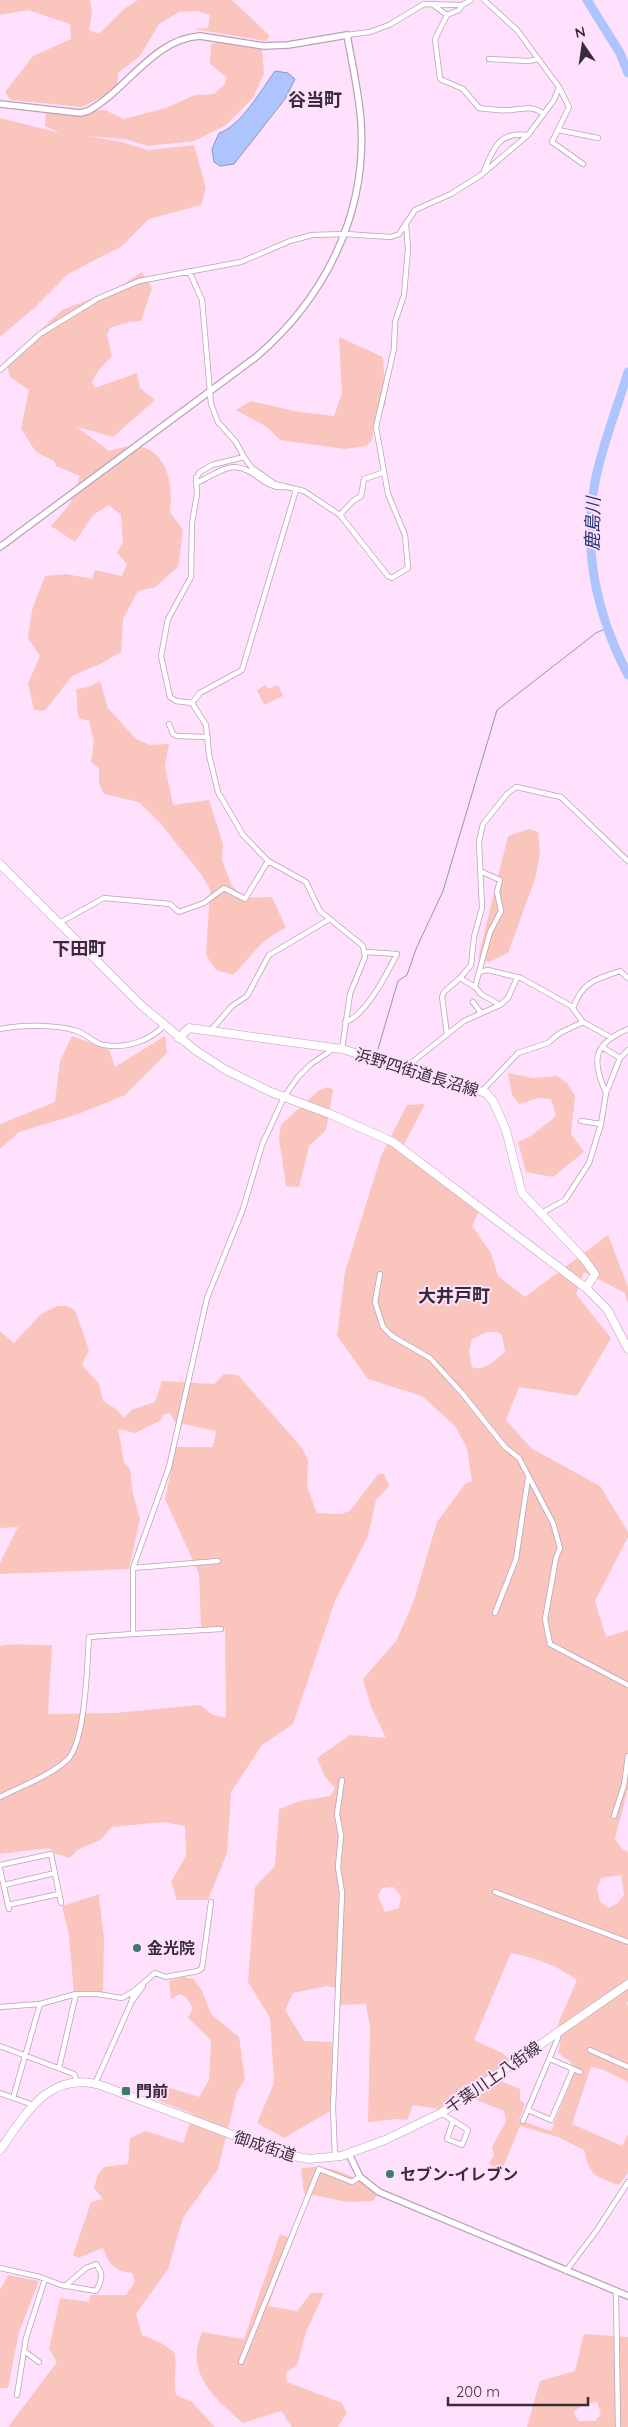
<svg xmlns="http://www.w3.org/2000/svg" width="628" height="2427" font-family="Quicksand,'Noto Sans JP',sans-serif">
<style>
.green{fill:#fac5bd;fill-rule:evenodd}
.water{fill:#adc4fc;stroke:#8a97c1}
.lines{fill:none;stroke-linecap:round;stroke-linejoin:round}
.stream{stroke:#8a97c1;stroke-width:1}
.river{stroke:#adc4fc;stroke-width:9}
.minor-casing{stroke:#bca0bb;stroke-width:6}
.tertiary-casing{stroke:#bca0bb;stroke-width:8}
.primary-casing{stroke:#bca0bb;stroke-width:9}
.minor{stroke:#fff;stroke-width:4.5}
.tertiary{stroke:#fff;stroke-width:5.5}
.primary{stroke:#fff;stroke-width:8}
.poi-dot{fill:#3a7c6d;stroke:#ffe1fd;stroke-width:2}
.labels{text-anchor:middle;stroke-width:4;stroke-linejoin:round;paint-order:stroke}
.street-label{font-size:16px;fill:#382d37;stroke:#ffe1fd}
.poi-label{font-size:16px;font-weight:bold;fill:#382d37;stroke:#ffe1fd;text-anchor:start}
.neighbourhood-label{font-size:18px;font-weight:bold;fill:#382d37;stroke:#ffe1fd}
.water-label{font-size:18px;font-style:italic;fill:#1e3272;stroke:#ffe1fd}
</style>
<rect width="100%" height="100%" fill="#ffe1fd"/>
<!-- green -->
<path class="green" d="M0,0H90L92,13L89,30L99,34L125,8L138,0H232L270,36L266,41L193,29L208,28L210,15L197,11L179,12L159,24L140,56L118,73L117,89L82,107L11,100L5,92L33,56L71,39L70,24L28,10L0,15Z
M225,40L262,50L264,73L253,98L226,125L194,141L148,146L125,139L87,136L122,142L148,150L194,145L206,188L201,205L149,219L122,246L68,274L34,308L0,337V118L60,133L45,126L46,112L105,110L124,119L166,108L195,95L214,94L224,85L227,78L210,64L211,44Z
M142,272L152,288L141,321L129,322L110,328L107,335L112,356L98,371L92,382L95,388L137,373L140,388L155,400L113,437L77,427L109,451C117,449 129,445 137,446C169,451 173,486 170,512L183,530L178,567L155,587L138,591L123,619L121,652L102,663L72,676L47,708L43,711L34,710L28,683L40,656L28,638L32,610L45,576L66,574L92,579L95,570L122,576L127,564L117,553L123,542L121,515L109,505L93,515L75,542L51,526L70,504L80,476L56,466L54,461L36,452L21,429L29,390L10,377L6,362L62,310L116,289Z
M339,337L383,357L386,404L373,425V439L366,446L345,449L280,440L267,427L236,410L251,401L299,412L334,416L342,393Z
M100,681L108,708L136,739L150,745L169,744L165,766L173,805L209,800L223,844L222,860L232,886L245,898L272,897L286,928C263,937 250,958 233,975L216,970L206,955L210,889L201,874L161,824L139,802L104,794L99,784V768L91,762L94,741L89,721L79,718C76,708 78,700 76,689L89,687Z
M266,685L268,689L278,685L283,696L264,705L257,690Z
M529,829L538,832L540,852L536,876L508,953L489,962L478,958L508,836Z
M72,1036L109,1050L115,1067L165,1036L167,1053L125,1095L78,1114L19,1132L0,1149V1124L55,1102L60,1061Z
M508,1073L533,1078L557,1076L567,1083L575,1096L571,1134L584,1152L553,1177L526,1172L518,1142L531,1136L556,1116L551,1099L539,1098L519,1104L512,1095Z
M328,1087L333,1090L326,1130L309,1146L299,1187L286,1186L279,1138L281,1125L318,1091Z
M425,1104L401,1150L435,1178L481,1207L472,1226L491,1253L498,1276L525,1297L608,1235L628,1287V1305L625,1293L584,1272L576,1294L611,1338L577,1396L519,1387L506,1420L531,1448L600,1486L628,1532V1537L595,1601L606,1637L628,1630V1789L615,1839L621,1848L628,1852V2001L626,2004L628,2005V2082L604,2070L591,2067L572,2124L622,2146L628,2134V2173L619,2185C595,2176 590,2177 584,2150L558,2137L520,2126L502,2170L489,2164L494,2155L492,2147L506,2121L504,2111L474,2099L500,2081L520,2089V2100L525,2104L519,2120L551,2131L574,2074L571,2062L558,2053L562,2034L558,2024L577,1980C557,1965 535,1958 511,1953L474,2040L502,2053L511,2061L438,2109L413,2105L407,2120L396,2119L368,2122L370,2028L366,2004L340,2005V1989L327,1986L293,1993L285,2010L304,2041L332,2042L334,2109L284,2138L257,2123L274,2083L270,2018L248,1982L255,1887L275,1866L279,1809L301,1801L330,1796L335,1788L325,1777L317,1758L350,1735L386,1738L371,1707L363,1679L396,1641L413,1603L437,1522L465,1484L472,1481L467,1448L455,1426L422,1396L368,1379L337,1336L345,1272L381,1156L407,1105ZM487,1332H498L502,1335L505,1352C495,1360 485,1372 472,1367L469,1351L472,1339ZM621,1875L624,1895L618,1903L609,1908L600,1902L597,1888L601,1878ZM393,1887L401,1896L399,1908L385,1912L378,1896L382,1888Z
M57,1306H66L75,1310L89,1350L82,1365L99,1384L103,1401L116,1409L124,1418L131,1410L155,1402L162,1381L214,1384L224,1374L238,1375L302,1448L308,1460L307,1487L317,1513L341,1514L350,1511L378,1474H384L389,1486L376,1500L368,1536L335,1601L293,1724L262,1745L231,1792L227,1853L208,1900H177L171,1882L186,1856L185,1826L163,1822L112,1827L100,1840L77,1850L70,1858L56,1854L49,1848L0,1854V1646C16,1642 35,1646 52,1645L48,1714L115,1713L200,1705L211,1714L226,1718L225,1629L201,1628L199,1574L165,1499L176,1447H213L216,1431L175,1422L170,1413L164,1414L161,1420L135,1433L118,1429L124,1462L130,1469L133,1494L140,1519L129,1569L0,1574V1563L18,1527L0,1528V1331L14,1343L41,1314Z
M100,1894L99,1899L104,1937L103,1994H74L69,1935L62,1906Z
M182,1977L194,1979L202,1991L211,2014L239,2037L245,2079L237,2092L218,2169L183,2218L168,2269L136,2314L142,2335L161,2343L174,2352C178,2367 173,2380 176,2395L192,2402L215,2427H8L57,2362L49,2349L60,2298L89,2302L90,2295H126L135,2282L132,2273C115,2271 109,2265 103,2248L78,2258L73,2255L91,2202L103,2199L94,2188L98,2174L104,2167L128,2164L130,2138L146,2131L183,2143L193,2114L150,2097L154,2083L199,2097L209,2080L211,2040L188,2018L193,2008L186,1997L180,1994L171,1999L169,1981Z
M315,2167L336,2170L375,2186L378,2194L373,2201L347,2202L304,2193L301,2168Z
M280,2234L293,2239L268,2306L297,2311L311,2293H324L306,2332L297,2365L286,2373L287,2382L342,2403L347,2413L338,2427H292L281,2411L243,2423C215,2399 184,2373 202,2332L244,2339Z
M8,2275L39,2281L19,2332L8,2388H0V2290Z
M584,2334L628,2337V2427H527L540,2381L575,2371ZM597,2402L601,2414L595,2421H579L573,2412L583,2405Z"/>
<!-- water -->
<path class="water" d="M275,71L288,73L295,79L285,99L234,164L220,166L214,162L212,149L219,133C240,127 262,89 275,71Z"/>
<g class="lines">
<!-- stream -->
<path class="stream" d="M378,1049L398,981L407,975L416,949L443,891L497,710L596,633L607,628"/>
<!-- river -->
<path class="river" d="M587,0L620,53L628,73
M628,372C617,409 602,445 595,482C582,549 597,616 628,675"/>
<defs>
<path id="minor" d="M432,4L447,15
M462,5L459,10L447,15L435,39L440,79L463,89L479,108C485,109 505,111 511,110C525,109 532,105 544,114
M347,35L370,32L389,25L424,4L462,5L471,0
M489,59L529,61L538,59
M559,87L569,107L552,142L583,164
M558,130L598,138
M484,171C493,148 500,131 528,135
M189,271L202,300L211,404L218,422L236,442L244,457L252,468L261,474L275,484L304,491L340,515L388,576L392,578L408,568L405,535L388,494L376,427L394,349L395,322L404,295L408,249L406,223
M0,370L40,334L97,299L139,281L241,262L290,241L312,235L345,234L391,237L399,234L415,210L451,194L481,175L528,135L554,100L559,87L517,30L484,0
M244,457L212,465L200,472L196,478L197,494L192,523L191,577L168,619L161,656L170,697L176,701L192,703L206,725L209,755L218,792L243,835L268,861L306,882L320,911L363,946L365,957L350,994L342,1049
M198,482C209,478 222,467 235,467C255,468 265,490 285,487
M340,515L353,501L361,496L364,479L382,473
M192,703L200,693L242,670L296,490
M169,724L173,734L177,736L208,737
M480,871L500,880L497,892L501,911L490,932L475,987L481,994L500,1005
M59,923L104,898L170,904L179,912L204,903L224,888L245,899L268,861
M479,972L488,970L521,978L571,1006L583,1022L610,1037
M460,978L475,987
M473,1002L481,1013
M573,1008C583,981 595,980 620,971L628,978
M345,1022C366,1016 387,973 397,954L365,952
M0,1029C22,1025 55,1024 77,1031C86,1034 95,1044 104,1045C125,1049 151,1041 164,1025
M211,1030L232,1006L247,996L269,955L328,920
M447,1034L442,997L444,992L460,978L471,965L474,937L482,908L479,842L483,824L507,794L516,787L561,797L628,861
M602,1047L620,1058
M406,1067L464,1021L500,1005L508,998L517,978
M482,1091L518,1053L548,1043L560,1033L583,1022
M606,1093C591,1060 593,1044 628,1029
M581,1121L601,1124
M540,1214L565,1200L589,1163L601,1124L606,1093L620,1058L628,1050
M380,1274L375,1302L383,1327L392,1336L430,1358L462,1393L505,1447L519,1458L553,1523L560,1548L556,1558L545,1619L550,1644L628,1685
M133,1568L218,1561
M495,1613L516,1559L528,1478
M133,1634L221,1629
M0,1797C20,1787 51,1775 67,1760C86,1742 87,1663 89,1637L133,1634V1568L169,1467L207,1298L243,1209L262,1145L284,1097L298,1077L311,1064L329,1052L332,1047
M614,1816L624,1785L628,1756
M0,1865L51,1854L61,1903
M0,1869L9,1909
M4,1885L55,1873
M495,1892L628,1942
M8,1905L59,1894
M133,2000L143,1986
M0,2007L40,2004L76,1994H97L122,1998L134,1991
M0,2046L74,2074L77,2082
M590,2050L628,2067
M550,2059L580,2072
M59,2068L76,1994
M95,2084L131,2003L134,1991L155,1973L166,1977L198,1971L202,1968L211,1902
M0,2093L33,2105
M13,2098L40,2004
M528,2110L551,2120L573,2069
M441,2113L468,2130L462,2145L447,2139L453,2121
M523,2121L558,2038V2033
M335,2157L333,2108L342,1893L338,1867L341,1836L337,1814L342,1780
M0,2268L40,2277L61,2285L96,2291C102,2280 104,2274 96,2264L86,2268L65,2286
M566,2271L597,2230L628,2182
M616,2291L618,2427
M24,2351L39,2362
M241,2362L319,2169L352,2182L360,2177
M17,2395L26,2338L45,2279"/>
<path id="tertiary" d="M0,104L80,113L88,111C127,90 153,39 200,36L264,46L288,45L347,35C352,63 359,93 361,122C367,214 325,298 256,357L0,547
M349,2154L360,2177L379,2192L628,2296"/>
<path id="primary" d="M0,864L142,1006L195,1050L226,1070L271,1092L330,1114L393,1142L586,1288L607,1309L628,1349
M179,1038L189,1028L342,1049L486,1093L493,1101L506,1130L522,1193L584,1259L595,1274L586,1288
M0,2150C26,2113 50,2069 103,2086L283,2154L309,2159L341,2156L385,2140L441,2113L628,1984"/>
</defs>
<!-- minor casing -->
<use href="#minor" class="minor-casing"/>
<!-- tertiary casing -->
<use href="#tertiary" class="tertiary-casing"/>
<!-- primary casing -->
<use href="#primary" class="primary-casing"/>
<!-- minor -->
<use href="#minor" class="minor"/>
<!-- tertiary -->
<use href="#tertiary" class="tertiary"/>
<!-- primary -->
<use href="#primary" class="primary"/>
</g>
<!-- markers -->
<g class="poi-dot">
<circle cx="137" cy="1948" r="5"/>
<rect x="121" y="2086" width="10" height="10" rx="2.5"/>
<circle cx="390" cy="2174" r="5"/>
</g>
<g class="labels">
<!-- street labels -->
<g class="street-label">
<text transform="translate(417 1072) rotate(17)" y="6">浜野四街道長沼線</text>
<text transform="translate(493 2077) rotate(-35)" y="6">千葉川上八街線</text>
<text transform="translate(265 2146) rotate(18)" y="6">御成街道</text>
</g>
<!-- poi labels -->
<g class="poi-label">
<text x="147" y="1954">金光院</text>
<text x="136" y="2097">門前</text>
<text x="400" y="2180">セブン-イレブン</text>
</g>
<!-- neighbourhood labels -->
<g class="neighbourhood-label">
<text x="315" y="106">谷当町</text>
<text x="79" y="955">下田町</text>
<text x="454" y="1302">大井戸町</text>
</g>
<!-- water labels -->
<g class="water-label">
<text transform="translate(593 524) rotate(-89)" y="6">鹿島川</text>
</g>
</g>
<!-- north arrow -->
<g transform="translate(583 45) rotate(347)" stroke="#ffe1fd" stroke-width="4" paint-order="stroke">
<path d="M0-4L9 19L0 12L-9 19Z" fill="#382d37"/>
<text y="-8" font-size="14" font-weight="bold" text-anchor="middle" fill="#382d37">N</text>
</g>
<!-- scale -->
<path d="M448 2397v8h140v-8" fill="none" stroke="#382d37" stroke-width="2.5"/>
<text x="456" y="2397" font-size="15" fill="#382d37" stroke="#ffe1fd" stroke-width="4" paint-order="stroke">200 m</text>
</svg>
